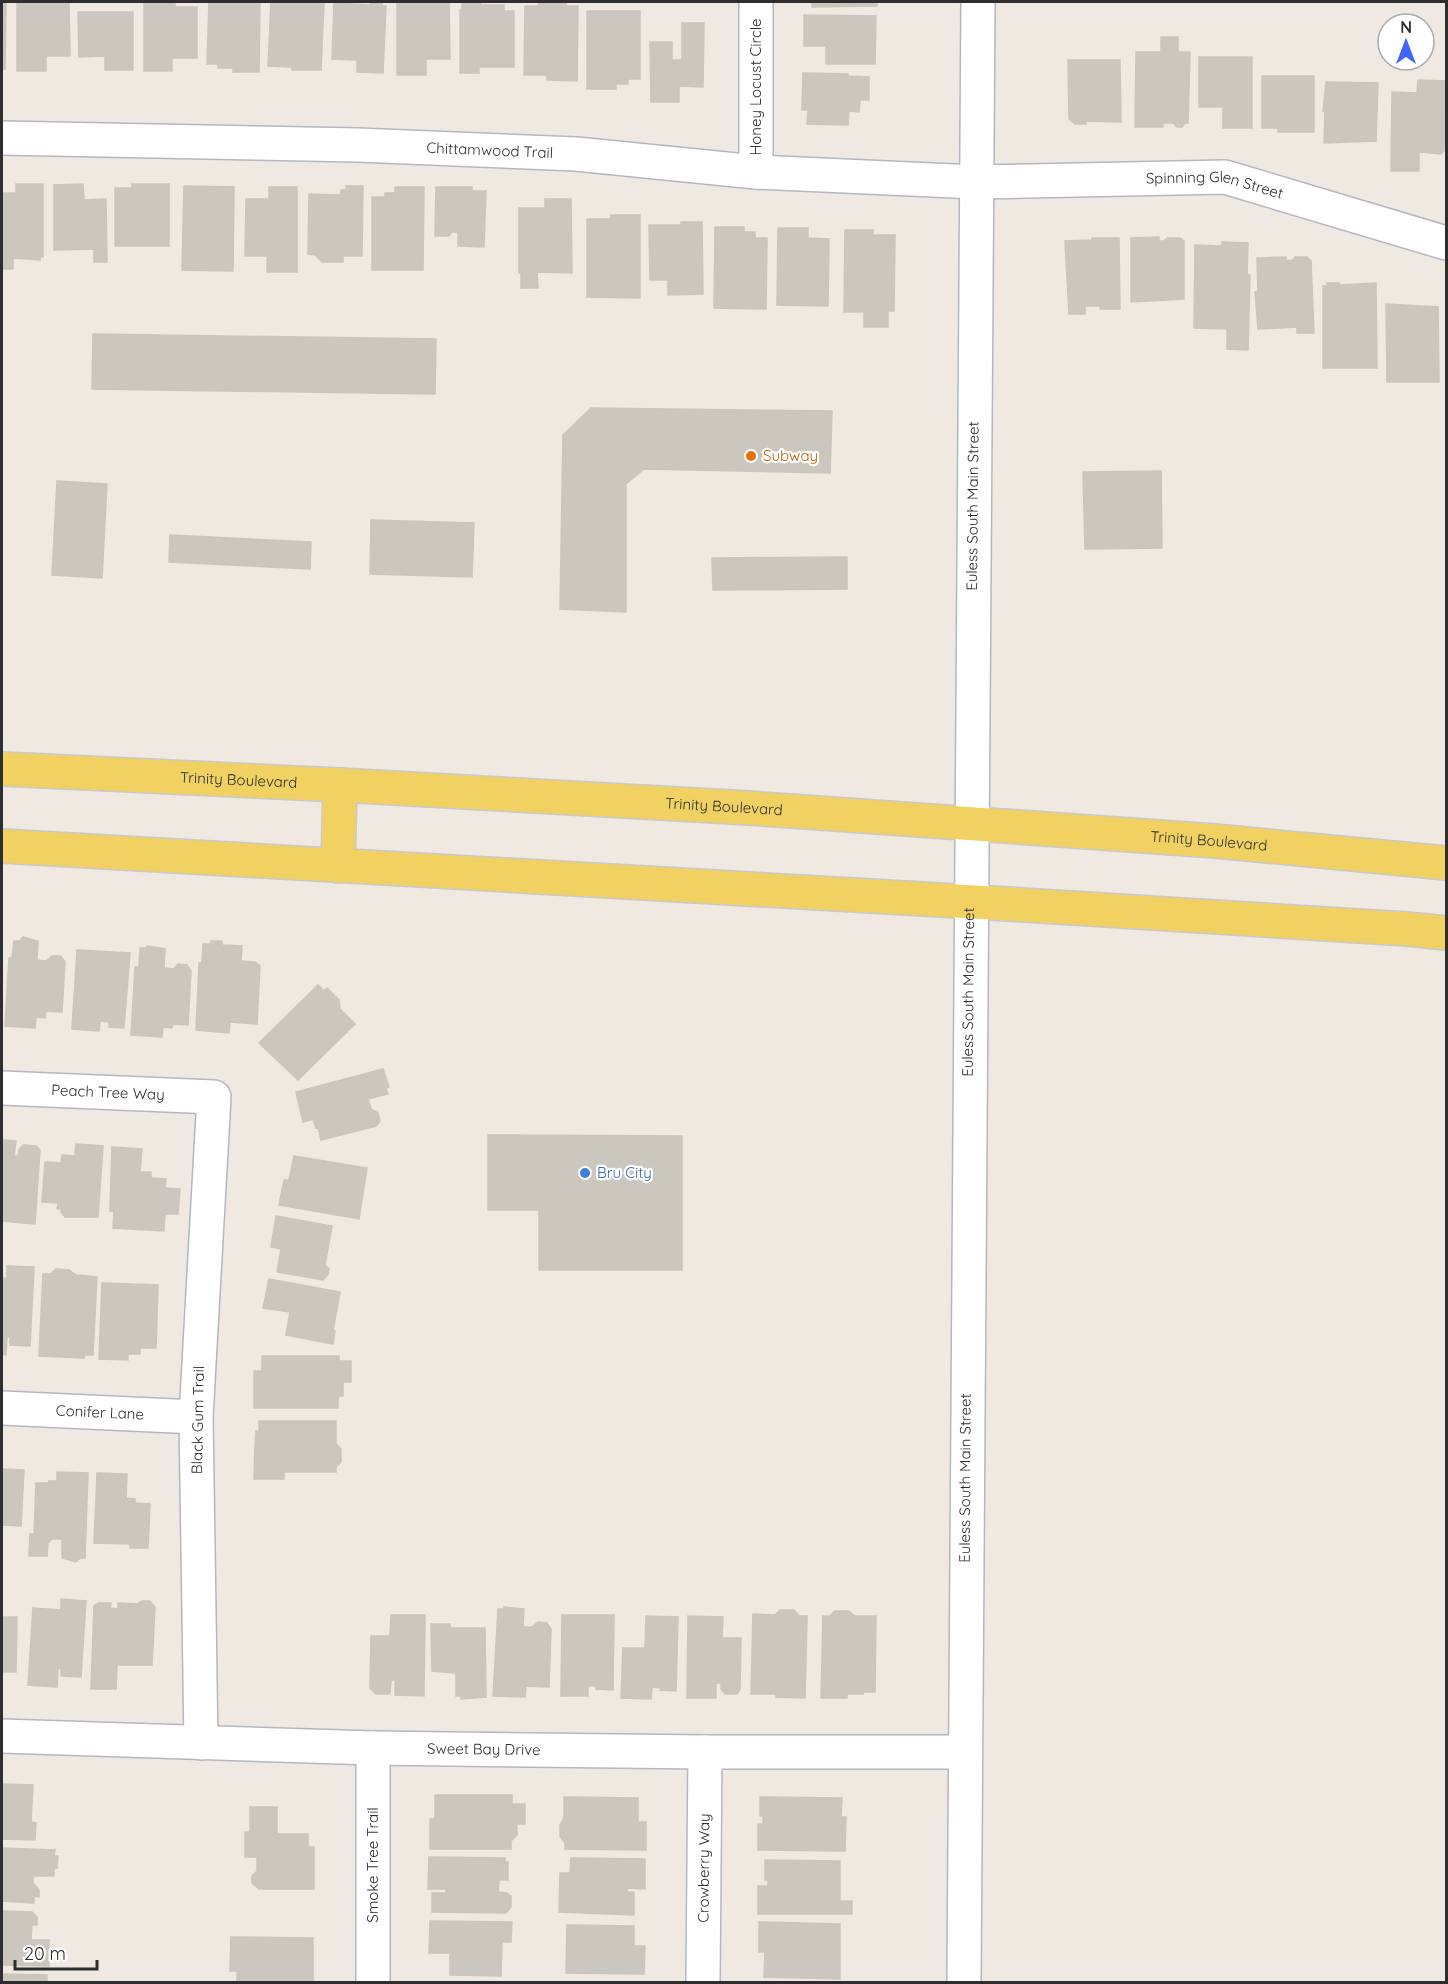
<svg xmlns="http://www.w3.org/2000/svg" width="1448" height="1984" font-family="Quicksand,sans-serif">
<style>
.building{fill:#cbc7bf;stroke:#cbc5ba;stroke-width:1.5}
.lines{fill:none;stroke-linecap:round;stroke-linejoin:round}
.minor-casing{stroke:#b4b7c1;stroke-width:36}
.major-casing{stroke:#c9c9c9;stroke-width:36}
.minor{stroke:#fff;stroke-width:33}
.major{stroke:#f2d163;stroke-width:33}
.food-dot{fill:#e8710a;stroke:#fff;stroke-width:2}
.shop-dot{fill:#3f7fe0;stroke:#fff;stroke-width:2}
.labels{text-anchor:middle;stroke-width:4.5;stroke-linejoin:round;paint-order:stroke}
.street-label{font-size:15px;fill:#2e2e2e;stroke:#fff}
.food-label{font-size:15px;fill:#c56008;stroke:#fff;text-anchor:start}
.shop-label{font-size:15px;fill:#366cbe;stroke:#fff;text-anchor:start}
</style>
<rect width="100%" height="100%" fill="#efe9e1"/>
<!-- building -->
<path class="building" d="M2,2H6L5,69H2Z
M17,2H69L70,56H46V71H17Z
M144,2H175V7H197V58H172V71H144Z
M209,2H260L259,72H233V68H218V64H207Z
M271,2H324L321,70H292V67L268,66Z
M371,2H382V6H386L383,73L357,72V60L332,59L334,3L370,5Z
M397,2H449L450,59H426V75H397Z
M462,2H481V5H504V11H514V67H479V73H460V10H462Z
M539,2H566V6H578L577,81L547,80V75H524L525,6H539Z
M812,2H877V6L812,7Z
M587,11H640V79H628V84H616V89H587Z
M78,12H133V70H105V56L79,57Z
M804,15L876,16L875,64H826V46H804Z
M682,23H704L703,87L679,86V102H651L650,42H672V60H682Z
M1161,37H1178V52H1190L1188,123H1185L1182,127H1177L1173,123H1163V127H1135L1136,52H1161Z
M1199,57H1252V128H1223V107H1199Z
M1068,60H1120L1121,122L1086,121V124H1075L1069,119Z
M803,73L848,74V76L869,77V100H860L859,112L849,111L848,125L807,124L808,110H802Z
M1262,76H1314V132H1278V128H1262Z
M1418,80L1445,81L1444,151L1441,154L1419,152V171H1391L1392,92L1417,93Z
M1326,82L1378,83L1376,141L1324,143L1325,111H1323Z
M16,184H43V257H40V260L13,258V269H2V194L3,193H16Z
M83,184L84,200L106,199L107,262H94V249L54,250V185Z
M132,184H169V246H115V188H132Z
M184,186L234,187L233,271L182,270Z
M346,186H363L362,256H343V262H322L315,255L308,254L309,194L341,195V190H346Z
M269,187H297V272H267V256H245L246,199H269Z
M395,187H424L423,270H372V197H385V193H395Z
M436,187H472V191H486L484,247L458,246V232H452L449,236H435Z
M545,199H571L572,273L537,272L538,288H521V273H519V208H545Z
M611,215H640V298L587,297V219H611Z
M681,222H702L703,294L668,295V280H650L649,225H681Z
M715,227H744V232H755V238H767L766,309L714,308Z
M778,228H808V238L829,239L828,306L777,305Z
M845,230H873V235H895L894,311H888V327H864V312H844Z
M1159,237V241H1164L1167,238H1180L1184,241V299L1131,302V238Z
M1092,238H1119L1120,309H1100V306H1085V314H1069L1065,241L1092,240Z
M1222,242L1248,243L1247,275H1250L1248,350L1227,349V329L1194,328L1195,245L1222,246Z
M1286,257V261L1293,260L1295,257H1307L1311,261L1314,333H1297V327L1258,329L1255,292H1258L1257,258Z
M1327,283H1339V285L1376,283L1377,368H1323V286H1327Z
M1386,304L1438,307L1439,382H1387Z
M93,334L436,339L435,394L92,389Z
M591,408L832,411L830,473L644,469L626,484V612L560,609L563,435Z
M1161,471L1162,548L1085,549L1083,472Z
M57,481L107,484L102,578L52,575Z
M371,520L474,523L472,577L370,574Z
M170,535L311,542L310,569L169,562Z
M847,557V589L713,590L712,558Z
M23,937L38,941L37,960L46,961L52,956H61L65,962L62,1012L46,1011L45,1018L36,1017L35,1028L5,1026L9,958H12L14,941H20Z
M211,941H222V945L242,946L241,961L255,962L260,966L257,1024L230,1022L229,1033L196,1030L199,963H202L203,944H211Z
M147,946L165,949L164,968L174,969L178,964L187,965L191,971L188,1025L173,1024L172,1028L163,1027L162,1037L131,1035L135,967H139L140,948H147Z
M77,950L130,953L124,1028L109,1027V1022L100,1021L99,1031L72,1029Z
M318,985L324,991L327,988L339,1000L340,1009L355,1024L298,1080L259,1043Z
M383,1069L389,1087L386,1088L388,1094L368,1099L371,1109L378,1113L380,1121L376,1126L321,1140L318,1127L316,1128L313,1119L303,1122L296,1092Z
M488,1135L682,1136V1270H539V1210H488Z
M2,1140L16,1141L14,1156H18L19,1150L23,1145L36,1146L40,1150L35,1224L2,1221Z
M76,1144L103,1146L98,1217H65L61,1212L62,1209H57L58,1203L42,1202L45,1162L61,1163L62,1155L75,1156Z
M112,1147L142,1149L140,1172H151V1178L166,1179L165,1188L180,1189L178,1214H165L164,1231L113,1228L114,1211H110Z
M294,1156L367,1168L359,1219L279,1205L284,1180H289Z
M276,1216L332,1226L325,1265L329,1269L328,1275L323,1280L277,1272L281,1249L271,1247Z
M7,1266L34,1267L30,1346L10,1345V1337L7,1336L6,1355L2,1354V1278H7Z
M56,1269L69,1270L76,1275L97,1277L93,1355H85L84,1358L39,1356L43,1274H51Z
M269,1279L340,1292L333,1330L335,1331L333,1344L286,1335L290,1312L263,1308Z
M102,1283L158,1285L156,1348H140V1354H128V1360L99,1359Z
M262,1356H339V1361H351V1382H343V1396H338V1408H254V1371H262Z
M259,1421H336V1444L341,1449V1462L336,1467V1472H284V1479H254L255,1445L256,1431H259Z
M2,1469L24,1470L21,1526L2,1525Z
M57,1472L88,1473L85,1558H80L76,1562L62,1558V1539H52L48,1543L47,1556H29L30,1534H34L36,1483H49V1481H57Z
M97,1473L127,1474L126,1498L135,1499V1503L150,1504L148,1548H130V1544L94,1543Z
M61,1599L86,1601L81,1677L61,1676V1669L58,1668L57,1687L28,1685L33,1608L61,1610Z
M142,1601H150L155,1607L152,1665H117L116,1689H91L94,1606L98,1603H111L110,1608L118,1609V1603L137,1604Z
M504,1607L524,1609L523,1627H532L538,1622L547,1623L551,1629L549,1687L526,1686L525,1697L493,1696L498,1609H504Z
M780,1610H794L799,1616H807L805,1698L776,1697V1694H751L753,1614L775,1615Z
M835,1611H849L855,1616H876L875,1692H863V1694H847V1698H821L823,1616H830Z
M391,1615H425L424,1696L395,1695V1680H391L390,1694H376L370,1688L371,1636H390Z
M562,1615H614L613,1690L596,1689V1686H588V1696H561Z
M646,1616L678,1617L676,1691L660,1690L661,1688L652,1687L651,1699L621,1698L623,1648H645Z
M688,1616L723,1617L722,1638H741L740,1689L737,1694H725L721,1689V1683H716V1698H687Z
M2,1617H17L16,1672H2Z
M431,1624H450V1628H485L486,1697L461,1699V1696H456V1673L432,1671Z
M2,1784L33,1785L31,1822L36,1823L35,1840L2,1839Z
M435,1795H512V1804H525V1824H517V1835L511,1841V1849H430V1819H435Z
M564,1797L638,1798V1822H646V1850L565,1849V1843L560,1836V1825L564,1818Z
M760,1797L842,1798L841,1817H846L845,1851L758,1850V1824H763V1816H760Z
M250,1807H277V1834H308V1847H314V1889H259L252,1883V1876L257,1871V1857H245V1832H250Z
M2,1848L55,1850L54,1856H58L57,1868H54V1876H33V1883L39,1890V1897L34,1896V1903L2,1901Z
M429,1857L505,1858V1862H508V1880H499L498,1892L506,1893L511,1896V1907L506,1913L432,1912V1893H446V1889H428Z
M571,1858L645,1859V1889L627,1888V1892H634V1915L559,1912L560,1873H570Z
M765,1860L840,1861V1901H852V1914H758V1886H768V1880H765Z
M2,1911L32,1912L37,1917V1925H32L31,1940H49V1966L2,1965Z
M430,1921L512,1922L511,1942H502L501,1976L450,1975V1953H429Z
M759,1922L840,1924V1979L764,1977L765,1952H759Z
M567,1925L634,1926V1946H645L644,1974L566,1973Z
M231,1937L313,1938V1982H237V1971H230Z
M2,1974L47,1975V1982H2Z"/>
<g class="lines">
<defs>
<g id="minor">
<path d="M756,2V172"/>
<path id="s1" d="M2,138L358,145L576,154L756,172L976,182L1225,177L1446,243"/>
<path id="s2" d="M2,1088L214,1097L196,1417L201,1743"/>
<path id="s3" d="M2,1408L196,1417"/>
<path id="s4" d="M2,1736L373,1748L705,1752H964"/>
<path d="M373,1982V1748"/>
<path id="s5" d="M703,1982L705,1752"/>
<path id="s6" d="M964,1982C964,1322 971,662 978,2"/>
</g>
<g id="major">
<path id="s7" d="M2,769L340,785L749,808L1215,841L1446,863"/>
<path d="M2,846L992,903L1407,929L1446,933"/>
<path d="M338,866L340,785"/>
</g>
</defs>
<!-- minor casing -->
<use href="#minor" class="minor-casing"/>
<!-- major casing -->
<use href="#major" class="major-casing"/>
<!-- minor -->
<use href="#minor" class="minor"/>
<!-- major -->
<use href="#major" class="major"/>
</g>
<!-- markers -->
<circle class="food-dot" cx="751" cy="456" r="6"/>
<circle class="shop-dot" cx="585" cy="1173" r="6"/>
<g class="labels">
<!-- street labels -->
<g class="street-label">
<text transform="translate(756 87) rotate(-90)" y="5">Honey Locust Circle</text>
<text dy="5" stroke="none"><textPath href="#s1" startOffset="488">Chittamwood Trail</textPath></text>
<text dy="5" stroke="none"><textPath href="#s1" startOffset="1215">Spinning Glen Street</textPath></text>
<text dy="5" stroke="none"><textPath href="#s6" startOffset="1476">Euless South Main Street</textPath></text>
<text dy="5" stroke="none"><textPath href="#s7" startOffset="237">Trinity Boulevard</textPath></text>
<text dy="5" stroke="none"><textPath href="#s7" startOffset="723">Trinity Boulevard</textPath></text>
<text dy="5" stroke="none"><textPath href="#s7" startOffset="1209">Trinity Boulevard</textPath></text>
<text dy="5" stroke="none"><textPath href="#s6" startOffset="990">Euless South Main Street</textPath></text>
<text dy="5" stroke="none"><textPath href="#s2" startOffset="106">Peach Tree Way</textPath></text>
<text dy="5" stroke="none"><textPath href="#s3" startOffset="98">Conifer Lane</textPath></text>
<text transform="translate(198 1420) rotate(-89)" y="5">Black Gum Trail</text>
<text dy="5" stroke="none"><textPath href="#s6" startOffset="504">Euless South Main Street</textPath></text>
<text dy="5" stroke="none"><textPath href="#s4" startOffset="482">Sweet Bay Drive</textPath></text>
<text transform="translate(373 1865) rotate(-90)" y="5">Smoke Tree Trail</text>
<text dy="5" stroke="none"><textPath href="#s5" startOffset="114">Crowberry Way</textPath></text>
</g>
<!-- food labels -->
<g class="food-label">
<text x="763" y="461">Subway</text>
</g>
<!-- shop labels -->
<g class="shop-label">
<text x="597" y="1178">Bru City</text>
</g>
</g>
<!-- border -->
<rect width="1448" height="1984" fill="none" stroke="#2e2e2e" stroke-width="6"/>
<!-- north arrow -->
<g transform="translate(1406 42)"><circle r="28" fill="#ffffff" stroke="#ababab" stroke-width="1.5"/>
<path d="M0-4.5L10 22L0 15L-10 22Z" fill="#4264fb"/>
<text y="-9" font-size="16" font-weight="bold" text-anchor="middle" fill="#2e2e2e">N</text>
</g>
<!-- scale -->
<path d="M15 1960v9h82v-9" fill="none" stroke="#2e2e2e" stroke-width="3"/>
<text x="24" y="1960" font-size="18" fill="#2e2e2e" stroke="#ffffff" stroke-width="4.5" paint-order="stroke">20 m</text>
</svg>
